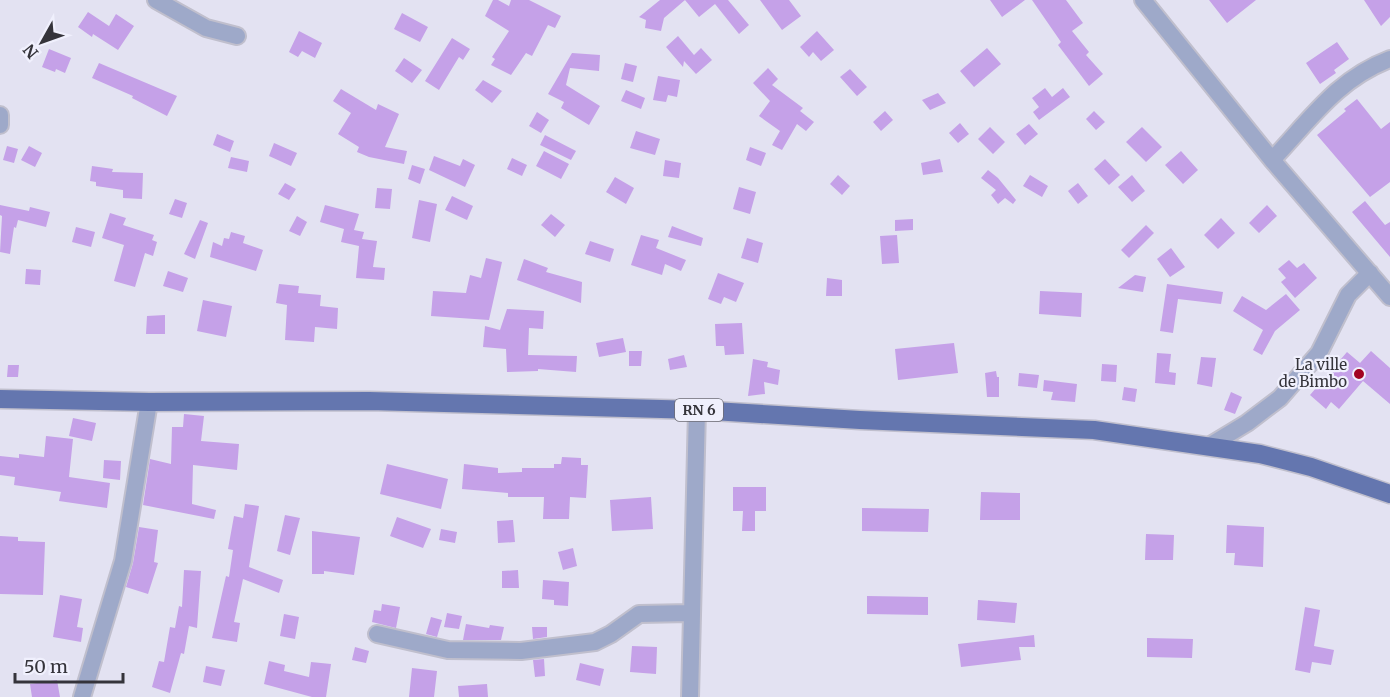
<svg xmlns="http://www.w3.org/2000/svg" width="1390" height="697" font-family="Merriweather,serif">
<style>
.building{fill:#c5a1e8}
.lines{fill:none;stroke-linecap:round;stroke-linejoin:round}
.minor-casing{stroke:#c0bfcd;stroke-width:20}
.major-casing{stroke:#c0bfcd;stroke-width:21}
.minor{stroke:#9ea9c9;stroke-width:16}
.major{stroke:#6476af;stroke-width:18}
.poi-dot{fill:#a20423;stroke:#f0f0fd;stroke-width:2}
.labels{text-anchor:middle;stroke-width:4.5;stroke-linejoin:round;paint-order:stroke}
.shield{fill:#f0f0fd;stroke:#6d6c75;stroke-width:1.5}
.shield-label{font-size:14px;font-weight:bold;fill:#35343b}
.poi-label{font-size:15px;fill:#35343b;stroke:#f0f0fd;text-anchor:end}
</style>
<rect width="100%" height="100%" fill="#e3e2f2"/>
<!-- building -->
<path class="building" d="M493,0H498L509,6L511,0H529L561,16L555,28L548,25L532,56L526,53L511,75L491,65L495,59L492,57L509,31L485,16Z
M660,0H728L749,25L739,34L715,4L699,17L685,0L664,18L661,31L645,28L646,20L639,17Z
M760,0H789L801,16L782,30Z
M990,0H1025L1002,17Z
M1032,0H1066L1083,23L1072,31L1089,52L1086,55L1103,74L1089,86L1058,45L1061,42Z
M1209,0H1256L1227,23Z
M1364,0H1390V17L1381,26Z
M88,12L109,26L116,14L134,26L118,50L93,34L92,37L78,27Z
M402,13L428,27L420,42L394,29Z
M299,31L322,43L315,58L302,51L298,57L289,52Z
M817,31L834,50L821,61L813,52L809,57L800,47Z
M678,36L694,55L701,48L712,60L696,74L684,61L683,67L666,47Z
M452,38L470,49L463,60L459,57L439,90L425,81Z
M1337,42L1349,59L1334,70L1336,73L1320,84L1306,63Z
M987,48L1001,64L974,87L960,71Z
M49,49L71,58L65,73L56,69L55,72L42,67Z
M572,53L600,55L599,71L570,68L566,85L600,106L589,125L561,108L564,102L548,94Z
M404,58L422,70L412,83L395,71Z
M99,63L177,96L167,116L132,98L133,96L92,78Z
M625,63L637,66L633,82L621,79Z
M768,68L778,79L772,85L803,108L800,111L814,122L806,131L797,124L782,150L772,145L780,131L759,116L770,101L753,83Z
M850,69L867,87L857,96L840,77Z
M658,76L680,80L677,97L668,95L666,102L653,100Z
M483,80L502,91L492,103L475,90Z
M1045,88L1052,97L1063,88L1070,97L1039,120L1033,112L1039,107L1032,98Z
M341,89L376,110L378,104L399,114L385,147L407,151L404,164L369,157L357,152L359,147L338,134L351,113L333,101Z
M626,90L645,98L641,109L621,101Z
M938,93L946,103L930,110L922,100Z
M1357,99L1381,129L1390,122V182L1370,197L1317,135L1346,111L1344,109Z
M885,111L893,120L881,131L873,122Z
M1094,111L1105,122L1096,130L1086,119Z
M537,112L549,120L541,133L529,126Z
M960,123L969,134L958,143L949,133Z
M1029,124L1038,134L1025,145L1016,134Z
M990,127L1005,142L993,154L978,139Z
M1142,127L1162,147L1146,162L1126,142Z
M636,131L660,139L655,155L630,148Z
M217,134L234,141L230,152L213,145Z
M545,135L576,151L571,160L540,145Z
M274,143L297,153L291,166L269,156Z
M7,146L18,149L14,163L3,160Z
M29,146L42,153L35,167L21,160Z
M750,147L766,153L761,166L746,160Z
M544,151L569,164L561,179L536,166Z
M1181,151L1198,170L1183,184L1165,165Z
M434,156L460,166L463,159L475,165L465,187L429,170Z
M231,157L249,161L247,172L228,168Z
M512,158L527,165L522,176L507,169Z
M940,159L943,172L923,175L921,163Z
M1105,159L1120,175L1109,185L1094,169Z
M665,160L681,163L679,178L663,176Z
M412,165L425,169L420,184L408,179Z
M92,166L113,169L112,172L143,173L142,199L123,198V190L96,186V182L90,181Z
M988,170L998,178L1016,200L1013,204L1005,198L998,204L991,195L996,190L981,178Z
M838,175L850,186L842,195L830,184Z
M1030,175L1048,186L1042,197L1023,186Z
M1132,175L1145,191L1132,202L1118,187Z
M615,177L634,188L626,204L606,192Z
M285,183L296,189L289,200L278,194Z
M1078,183L1088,196L1078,204L1068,191Z
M739,187L756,192L750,214L733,209Z
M377,188L392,189L390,209L375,208Z
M452,196L473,206L467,220L445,210Z
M175,199L187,203L182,218L169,214Z
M419,200L437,204L430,242L412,238Z
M1365,201L1385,225L1390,222V257L1352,212Z
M0,205L29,211L30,207L50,212L46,227L18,220L16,228L14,227L10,254L0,252L2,216L0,215Z
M325,205L359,214L354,230L364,232L362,239L377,241L373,267L385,268L384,280L356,278L359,246L341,242L344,229L320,222Z
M1267,205L1277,216L1259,233L1249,223Z
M110,213L126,218L123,225L154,235L152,240L157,242L153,256L145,253L135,287L114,281L124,245L102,238Z
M551,214L565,225L555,237L541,225Z
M297,216L307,222L300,236L289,231Z
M1221,218L1235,233L1218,249L1204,235Z
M913,219V230L895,231V220Z
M200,220L208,223L195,259L184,254Z
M1146,225L1154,233L1129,258L1121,250Z
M672,226L703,238L701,246L668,237Z
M76,227L95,232L91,247L72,242Z
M231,232L245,236L243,243L263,250L256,271L210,257L213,242L222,246L224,238L229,239Z
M641,235L659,240L656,248L686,260L681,271L665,264L662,275L631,265Z
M897,235L899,263L882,264L880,236Z
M747,238L763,243L758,263L741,258Z
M590,241L614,249L610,262L585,254Z
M1171,248L1185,267L1170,277L1157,259Z
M486,258L502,262L489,320L431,316L433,291L466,293L470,275L481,278Z
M524,259L548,268L546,272L582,282L581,303L517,280Z
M1289,260L1297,268L1304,263L1317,278L1295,298L1281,282L1286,278L1278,269Z
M26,269L41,270L40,285L25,284Z
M168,271L188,278L183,292L163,286Z
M718,273L744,283L736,302L724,297L721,304L708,299Z
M1135,275L1146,277L1143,292L1118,288Z
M827,278L842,280V296H826Z
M279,284L299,286L298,293L321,295L320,306L338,308L337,329L315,327L314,342L285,340L287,305L276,303Z
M1167,284L1223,292L1221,304L1178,299L1173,333L1160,331Z
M1040,291L1082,293L1081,317L1039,314Z
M1286,294L1300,310L1275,331L1262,355L1253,350L1263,330L1233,311L1242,296L1266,310Z
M203,300L232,306L226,337L197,331Z
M507,309L544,311L543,329L529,328L528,355L577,356L576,372L538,369V371L507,372L506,349L483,347L485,326L500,330Z
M165,315V334H146L147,316Z
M742,323L744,354L725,355L724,346H716L715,324Z
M623,338L626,352L599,357L596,343Z
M954,343L958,373L898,380L895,349Z
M629,351H642L641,366H629Z
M1371,351L1390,368V404L1363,381L1339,409L1331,402L1326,409L1310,395L1347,352L1360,363Z
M1157,353L1171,354L1169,372L1176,373L1175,385L1155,383Z
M684,355L687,367L670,370L668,359Z
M1201,357L1216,358L1212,387L1197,384Z
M753,359L768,362L767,367L780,370L778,385L764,382L765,394L748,396Z
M1102,364L1117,365L1116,382L1101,381Z
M8,365H19L18,377H7Z
M996,371L997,377H999V397H987L985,373Z
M1019,373L1039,375L1037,388L1018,386Z
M1044,380L1077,384L1075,402L1051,400L1053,392L1043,391Z
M1124,387L1137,389L1135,402L1122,400Z
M1231,392L1242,397L1235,414L1224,410Z
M184,414L204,416L201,441L239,444L237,470L193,465L192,504L216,510L214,519L143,505L150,459L171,464L172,427H183Z
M73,418L96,423L92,441L69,436Z
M46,436L73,439L69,477L110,483L107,508L59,501L61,492L14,485L15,477L0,475V456L19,458V454L44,457Z
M562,457L581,458V465H588L586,498L570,497L569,519H543L544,497H508V493L462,489L464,464L498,468V473L522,472V468H554V464H561Z
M104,460L121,461L120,480L103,478Z
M387,464L448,479L441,509L380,494Z
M733,487H766V511H755V531H742L743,511H733Z
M981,492L1020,493V520H980Z
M651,497L653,529L612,531L610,500Z
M245,504L259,506L249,567L283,580L279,593L243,579L234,622L240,623L237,642L212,638L226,576L229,577L233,550L228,549L234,516L243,518Z
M862,508L929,509L928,532L862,531Z
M285,515L300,518L290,555L277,551Z
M397,517L431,529L423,548L390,536Z
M513,520L515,542L498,543L497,521Z
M1227,525L1264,527L1263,567L1234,565L1235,553H1226Z
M139,527L158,530L154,562L158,563L148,594L126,587L133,563Z
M441,529L457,532L455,543L439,540Z
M312,531L360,537L354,575L324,571V574H312Z
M1146,534L1174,535L1173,560H1145Z
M0,536L18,537V541L45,542L43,595L0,594Z
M573,548L577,566L563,570L558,552Z
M184,570L201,571L197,628L189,626L184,654L181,653L170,693L152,687L159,661L164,662L170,627L175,628L179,606L182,607Z
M518,570L519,588H502V571Z
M543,580L569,582L568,606L554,605V600L542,599Z
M60,595L82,599L77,627L83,628L81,642L53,637Z
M867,596L928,597V615L867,614Z
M978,600L1017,603L1015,623L977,620Z
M382,604L400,607L396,628L372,622L374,610L381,611Z
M1305,607L1320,610L1314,646L1334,650L1331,665L1312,662L1310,673L1295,670Z
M447,613L462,616L459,629L444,627Z
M284,614L299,617L295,639L280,636Z
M431,617L442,620L437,637L426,634Z
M466,624L489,628L490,625L504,627L501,640H463Z
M532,627H547V637L533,639Z
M1034,635L1035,647H1019L1021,660L961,667L958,644Z
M1147,638L1193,639L1192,658L1147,657Z
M632,646L657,647L656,674L630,672Z
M355,647L369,651L366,663L352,660Z
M544,659L545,676L535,677L533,660Z
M269,661L285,665L284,671L309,677L311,662L331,664L326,697H312L264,684Z
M580,663L604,669L600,686L576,680Z
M206,666L225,670L221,686L203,682Z
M412,668L437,671L434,697H409Z
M57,680L60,697H32L30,684Z
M487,684L488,697H459L458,686Z"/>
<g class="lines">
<defs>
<path id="minor" d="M156,0L206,28L237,36
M1143,0L1272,160L1390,297
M0,115V125
M1272,160C1310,120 1337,79 1390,59
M1209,446L1247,423L1280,398L1319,353L1348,295L1370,273
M377,634L448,650L521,651L595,642L611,634L639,614L690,613
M82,697L123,561L149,402
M690,697L697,410"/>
<path id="major" d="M0,399L149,402L369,401L697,410L860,420L1094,430L1260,454L1311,467L1390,494"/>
</defs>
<!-- minor casing -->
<use href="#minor" class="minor-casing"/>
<!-- major casing -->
<use href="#major" class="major-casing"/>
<!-- minor -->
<use href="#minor" class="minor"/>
<!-- major -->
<use href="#major" class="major"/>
</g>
<!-- markers -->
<circle class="poi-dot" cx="1359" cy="374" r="6"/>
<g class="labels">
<!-- shield labels -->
<rect class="shield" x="675" y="399" width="48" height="22" rx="4.5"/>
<g class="shield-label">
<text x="699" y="415">RN 6</text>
</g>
<!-- poi labels -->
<g class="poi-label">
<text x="1347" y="370">La ville<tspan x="1347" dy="17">de Bimbo</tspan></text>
</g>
</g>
<!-- north arrow -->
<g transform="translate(42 42) rotate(230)" stroke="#f0f0fd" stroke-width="4.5" paint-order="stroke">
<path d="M0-4.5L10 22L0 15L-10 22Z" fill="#35343b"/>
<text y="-9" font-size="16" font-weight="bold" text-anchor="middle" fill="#35343b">N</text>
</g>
<!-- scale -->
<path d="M15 673v9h108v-9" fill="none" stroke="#35343b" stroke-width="3"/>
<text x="24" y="673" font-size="18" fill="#35343b" stroke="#f0f0fd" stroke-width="4.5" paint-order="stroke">50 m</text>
</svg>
